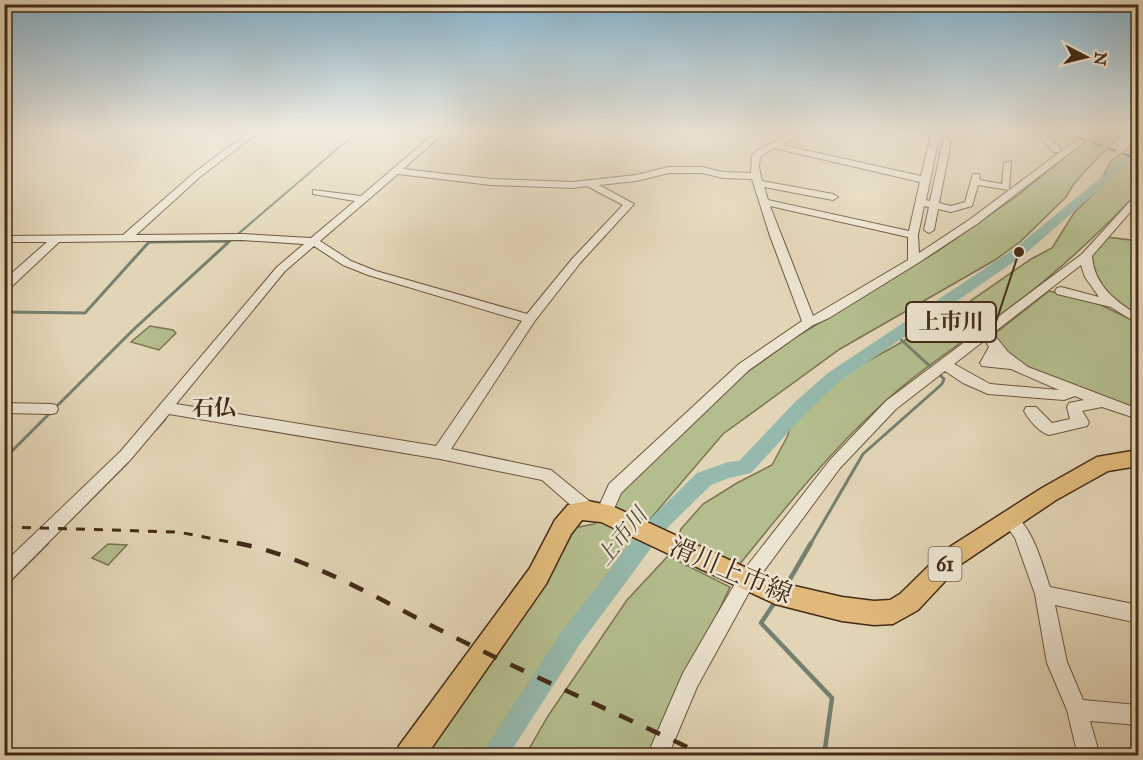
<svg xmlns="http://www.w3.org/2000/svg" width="1143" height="760" font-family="'IM FELL Great Primer','Noto Serif JP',serif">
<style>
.green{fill:#b4bd8d;stroke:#7c7452;stroke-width:1.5}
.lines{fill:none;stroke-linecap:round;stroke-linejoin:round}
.stream-far2{stroke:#758070;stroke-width:2}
.stream-far1{stroke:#758070;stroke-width:3}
.stream{stroke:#758070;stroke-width:4.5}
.river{fill:#95b9ac;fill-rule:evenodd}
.minor-casing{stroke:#6c563f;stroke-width:2}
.major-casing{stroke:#442b17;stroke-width:3}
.minor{fill:#ece4d0;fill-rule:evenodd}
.major{fill:#e1ba7b;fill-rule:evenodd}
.rail-far2{stroke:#442b17;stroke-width:2;stroke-dasharray:8 8;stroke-linecap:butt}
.rail-far1{stroke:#442b17;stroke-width:3;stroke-dasharray:9 9;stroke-linecap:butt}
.rail{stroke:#442b17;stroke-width:4.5;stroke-dasharray:15 15;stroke-linecap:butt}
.labels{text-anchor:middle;stroke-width:5;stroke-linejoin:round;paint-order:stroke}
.shield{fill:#ece4d0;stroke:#76624e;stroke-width:1.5}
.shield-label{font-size:20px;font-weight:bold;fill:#442b17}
.neighbourhood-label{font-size:22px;font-weight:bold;fill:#442b17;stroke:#ece4d0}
.water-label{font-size:22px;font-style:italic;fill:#544735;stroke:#ece4d0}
.near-street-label{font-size:26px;fill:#442b17;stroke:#ece4d0}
.leader{fill:none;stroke:#442b17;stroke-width:2}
.callout-dot{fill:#442b17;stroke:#ece4d0;stroke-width:2}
.callout{fill:#ece4d0;stroke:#442b17;stroke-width:2}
.callout-label{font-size:22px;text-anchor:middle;font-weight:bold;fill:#442b17}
</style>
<rect width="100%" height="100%" fill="#e2d5b6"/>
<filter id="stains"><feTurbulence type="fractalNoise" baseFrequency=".00333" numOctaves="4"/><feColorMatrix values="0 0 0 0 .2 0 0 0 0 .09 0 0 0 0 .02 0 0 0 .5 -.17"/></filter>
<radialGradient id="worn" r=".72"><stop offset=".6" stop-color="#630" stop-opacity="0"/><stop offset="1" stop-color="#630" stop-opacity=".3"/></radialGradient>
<!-- green -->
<path class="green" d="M1096,132H1126L1099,156L1073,185L1066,197L1020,242L995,260L840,349L723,434L646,524L486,755L418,756C473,682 536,611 574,528L594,524L613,510L623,485L735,381L796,337L936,252L1017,196Z
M1138,141V193C1105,226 1071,260 1034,289C983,330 926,363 878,408C826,456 783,511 739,565L678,537L681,529L703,504L737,483L772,465L787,437L802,398L950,315L1031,259L1052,248L1074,213L1095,192L1111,161Z
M1107,237L1138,241V317C1122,308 1081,279 1091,256C1094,249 1102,242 1107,237Z
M1049,291L1093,301L1138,323V411L1015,363L996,339L997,332Z
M150,326L173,330L176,333L159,350L131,342Z
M108,544L127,545L108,565L92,558Z
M668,556L730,587L650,755L525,756L548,716L627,600Z"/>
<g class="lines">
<!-- stream-far2 -->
<path class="stream-far2" d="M4,134L23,132
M231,240L357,132"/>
<!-- stream-far1 -->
<path class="stream-far1" d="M4,312L85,313L149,242L229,241
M896,335L933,369
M156,429L165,419
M4,459L133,330L233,238
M45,545L127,463
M810,545L863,454L942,384L944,379L938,373"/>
<!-- stream -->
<path class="stream" d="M4,586L47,543
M786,586L811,543
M775,602L761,623L832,698L824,756"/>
<!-- river -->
<path class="river" d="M1138,147V155L1024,255L840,381L807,412L751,473L729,478L711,485L663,532L580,644L508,756H480L564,628L649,520L697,473L728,462L739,461L795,402L828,373L1014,249Z"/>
<defs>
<path id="minor" d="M249,132H259L201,176L136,235L242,234L311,238L355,201L313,194V190L361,196L436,132H445L403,169L491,179L573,182L636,175L669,167H702L723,172L751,173L752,156L756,151L794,132H804L782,145L921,176L932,132H940L926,200L930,201L943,141L947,138L951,141L939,203L951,206L965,202L973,174H979L980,180L1002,184L1004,163L1011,161L1009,190L978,185L972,206L951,212L938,209L934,230L929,233L924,230L929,207L924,206L918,235L919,253L969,220L1087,132H1097L977,224L918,263L829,318L813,325L749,370L621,493L610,518L604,520L598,518L596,513L609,484L739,364L802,321L770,236L752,179L723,178L702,173H669L636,181L599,185L634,204L580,263L534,322L451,449L551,470L594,505L596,510L594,515L588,517L582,515L542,480L440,459L169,414L131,459L10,581L4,583V563L121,451L277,267L304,244L242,240L59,242L8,290H4V280L47,242H4V236L123,235L195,172ZM774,148L920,182L909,231L768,200L764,187L833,200L838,197L833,194L762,181L759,167L760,157ZM398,174L491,185L573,188L587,186L623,205L572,259L527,314L376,271L351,261L320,241ZM770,206L908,237V260L813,316ZM314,246L343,265L368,275L522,321L436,446L176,404L285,271Z
M856,132H864V133L860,136Z
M1036,132H1045L1060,148V152H1054Z
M1138,195V203L1092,256C1094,285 1115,301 1138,315V324L1111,307L1057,294L1055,291L1057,288L1061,287L1099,297L1085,277L1081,265L993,333L1008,352L1028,367L1138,409V419L1102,407L1082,411L1089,422L1087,426L1049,435C1039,432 1029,420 1024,411L1026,407H1036L1052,423L1070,419L1067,407L1069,403L1084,400L1075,396L1064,400L988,394L963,383L945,371L896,409L840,468L752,587L697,687L668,756H647L683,673L740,575L830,460L886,401L1082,254L1135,196ZM985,340L989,347L980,363L982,366L1011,369L1059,390L990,384L954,364Z
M4,403L51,404L56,405L58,409L56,413L51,414L4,413Z
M1011,514C1032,522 1043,567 1050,587L1138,605V623L1055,605L1067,662L1083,700L1138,705V725L1090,721L1100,756H1078L1067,710L1047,663L1035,594L1015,538L1003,521L1005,516Z"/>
<path id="major" d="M1138,450V466L1108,471L1056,500L961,564L918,610L893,624L874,625L842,621L775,604L601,522L582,520L571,534L546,584L426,756H395L399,746L530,568L555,520L568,505L576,503L588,501L612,506L777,582L842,597L874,601L890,600L900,594L945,550L1042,488L1097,457Z"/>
</defs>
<!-- minor casing -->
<use href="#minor" class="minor-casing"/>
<!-- major casing -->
<use href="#major" class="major-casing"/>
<!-- minor -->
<use href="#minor" class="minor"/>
<!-- major -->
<use href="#major" class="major"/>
<!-- rail-far2 -->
<path class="rail-far2" d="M1063,132L1138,159"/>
<!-- rail-far1 -->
<path class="rail-far1" d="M4,527L178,532L245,545"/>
<!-- rail -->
<path class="rail" d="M237,543C314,558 392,607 462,641C543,681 625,717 706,756"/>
</g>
<!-- sky -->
<linearGradient id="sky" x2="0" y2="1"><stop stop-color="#87b6d0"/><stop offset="0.55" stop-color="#f2ecde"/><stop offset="1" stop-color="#f2ecde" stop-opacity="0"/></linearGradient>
<rect width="1143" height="239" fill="url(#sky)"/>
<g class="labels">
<!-- shield labels -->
<rect class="shield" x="928.5" y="547" width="33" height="34" rx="4.5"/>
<g class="shield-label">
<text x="945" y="571">61</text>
</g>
<!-- neighbourhood labels -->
<g class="neighbourhood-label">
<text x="214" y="415">石仏</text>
</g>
<!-- water labels -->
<g class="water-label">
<text transform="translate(621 536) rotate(-51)" y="8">上市川</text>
</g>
<!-- near-street labels -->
<g class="near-street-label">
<text transform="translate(731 570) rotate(23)" y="9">滑川上市線</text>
</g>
</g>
<!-- callouts -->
<path class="leader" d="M1019 252L996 322"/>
<circle class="callout-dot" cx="1019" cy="252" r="6"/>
<rect class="callout" x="906" y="302" width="90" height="40" rx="6"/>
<g class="callout-label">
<text x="951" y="329">上市川</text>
</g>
<!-- margin -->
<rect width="1143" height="760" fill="none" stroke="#e2d5b6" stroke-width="24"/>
<rect x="6" y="6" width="1131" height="748" fill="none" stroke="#442b17" stroke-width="3"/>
<rect x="12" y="12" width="1119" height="736" fill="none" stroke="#442b17" stroke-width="1.5"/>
<!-- north arrow -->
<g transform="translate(1086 57) rotate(97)" stroke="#ece4d0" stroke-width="4.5" paint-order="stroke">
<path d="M0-4.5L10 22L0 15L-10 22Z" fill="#442b17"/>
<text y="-9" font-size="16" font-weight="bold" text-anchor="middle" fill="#442b17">N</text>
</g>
<rect width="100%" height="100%" filter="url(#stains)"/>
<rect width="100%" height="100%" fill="url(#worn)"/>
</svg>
